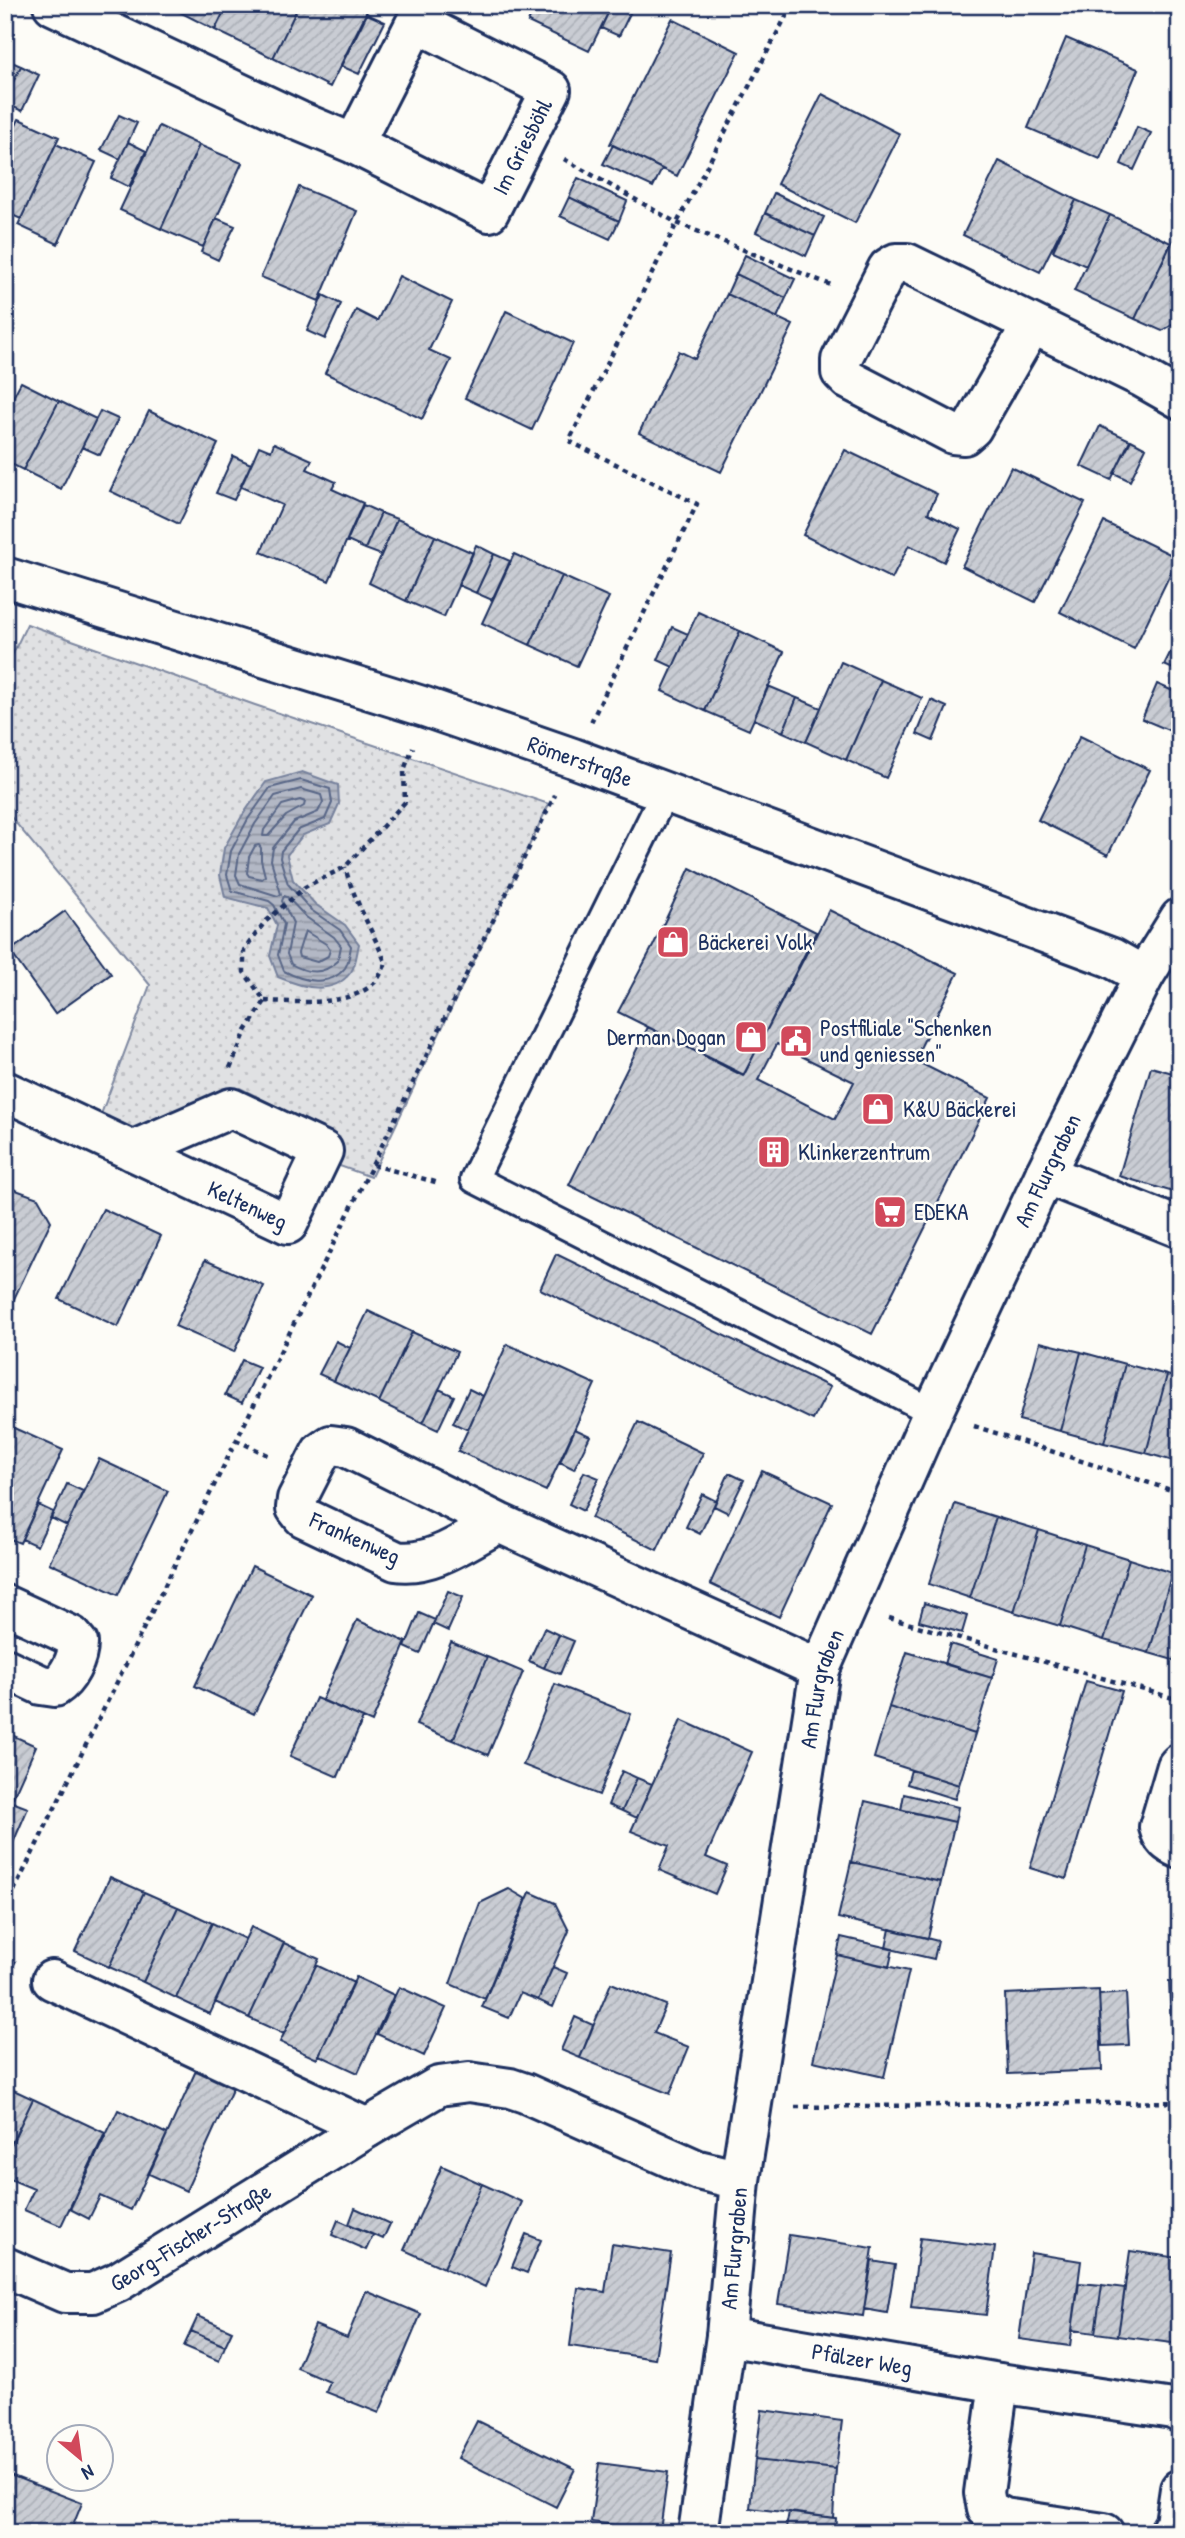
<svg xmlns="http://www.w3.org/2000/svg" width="1185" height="2538" font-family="'Patrick Hand',sans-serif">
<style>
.grass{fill:url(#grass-dots);stroke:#7e88a0;stroke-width:2}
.water{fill:url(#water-rules);stroke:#76819c;stroke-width:2}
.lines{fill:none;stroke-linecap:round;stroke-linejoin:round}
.shore{stroke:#586687;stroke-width:2}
.building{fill:url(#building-hatch);stroke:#1b2f5e;stroke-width:2;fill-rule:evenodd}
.lane-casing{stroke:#1b2f5e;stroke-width:32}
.street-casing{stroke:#1b2f5e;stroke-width:44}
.path{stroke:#1b2f5e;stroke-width:4.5;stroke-dasharray:5 5;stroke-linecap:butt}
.lane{stroke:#fdfcf7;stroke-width:26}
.street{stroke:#fdfcf7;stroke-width:38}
.labels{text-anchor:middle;stroke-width:5;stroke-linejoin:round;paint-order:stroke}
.street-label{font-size:23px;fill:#1b2f5e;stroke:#fdfcf7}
.poi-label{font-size:23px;fill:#1b2f5e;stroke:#fdfcf7;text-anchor:start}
</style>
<defs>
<pattern id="grass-dots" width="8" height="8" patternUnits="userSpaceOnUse" patternTransform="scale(1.75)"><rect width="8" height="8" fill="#e0e1e3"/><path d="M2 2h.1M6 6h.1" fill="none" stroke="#c0c1c5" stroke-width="1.8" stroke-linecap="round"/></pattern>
<pattern id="water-rules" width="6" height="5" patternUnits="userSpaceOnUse" patternTransform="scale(1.75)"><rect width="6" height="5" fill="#b3b8c5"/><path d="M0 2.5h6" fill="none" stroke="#9196a3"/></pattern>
<pattern id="building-hatch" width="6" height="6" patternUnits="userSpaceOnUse" patternTransform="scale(1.75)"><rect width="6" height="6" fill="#c9ccd3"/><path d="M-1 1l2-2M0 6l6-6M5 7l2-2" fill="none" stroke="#acb0b8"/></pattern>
</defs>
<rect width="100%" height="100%" fill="#fdfcf7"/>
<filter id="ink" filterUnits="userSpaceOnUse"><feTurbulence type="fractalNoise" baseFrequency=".0143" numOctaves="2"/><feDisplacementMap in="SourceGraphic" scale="14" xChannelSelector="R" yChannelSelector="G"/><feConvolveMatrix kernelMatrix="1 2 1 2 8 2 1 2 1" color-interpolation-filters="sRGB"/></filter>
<g filter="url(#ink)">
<!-- grass -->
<path class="grass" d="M27,624L255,705L549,804L371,1177L328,1162L338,1137L240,1088L136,1133L100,1117L150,985L5,810V670Z"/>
<!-- water -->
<path class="water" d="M302,772L338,785L339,804L330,824L303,835L287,855L293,880L315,904L345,925L359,944C357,952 356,965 351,972C332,997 302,987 278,977L270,956L277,925L268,908L225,897L220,875L224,848L242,816L266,782Z"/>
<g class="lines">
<!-- shore -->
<path class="shore" d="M301,780L330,789L332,803L325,819L298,830L281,851L280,858L288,884L311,910L340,930L351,946C350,952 349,962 345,968C329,988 303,981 284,971L278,955L284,924L274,905L269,901L232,891L227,875L231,851L248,819L270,788Z
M301,789L321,795L323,802L318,812L294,822L273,848L271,860L281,894L278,896L240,884L236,875L239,854L255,824L275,796Z
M300,800L305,802L304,806L286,816L268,836H263L264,830L282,805Z
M259,845L261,848V860L265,876L262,879L249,876L247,873L249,857L255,846Z
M284,896L287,897L306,917L334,937L341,946L338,961C323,975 308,974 291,964L287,954L293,923L282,901Z
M305,931L326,944L330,950L328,956L317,962L299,957L298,953Z"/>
</g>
<!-- building -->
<path class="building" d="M166,5H227L215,30Z
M227,5H299L273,58L215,30Z
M299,5H370L330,87L273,58Z
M536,5H612L589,51L528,22Z
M612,5H634L619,36L601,28Z
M367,14L385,22L359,74L341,66Z
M672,19L739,52L677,176L610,144Z
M1066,38L1138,69L1100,159L1028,128Z
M5,59L21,66L5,98Z
M21,66L39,75L22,111L5,103V98Z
M822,94L900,134L855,223L777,184Z
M119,115L137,123L120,159L101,150Z
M19,119L59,137L21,219L5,212V148Z
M159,126L199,145L161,229L120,210Z
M1137,127L1151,133L1134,170L1121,164Z
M128,142L146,151L129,187L111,178Z
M56,144L96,162L58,244L18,225Z
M199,145L242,163L203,247L161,229Z
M613,145L662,169L653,187L603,164Z
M999,161L1076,200L1040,272L963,235Z
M578,178L627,201L619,221L569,197Z
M299,187L357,211L319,301L261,277Z
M774,193L824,217L815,236L765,213Z
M569,197L619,221L610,239L560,216Z
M1076,200L1110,215L1086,266L1053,251Z
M765,213L815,236L806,256L756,232Z
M1110,215L1171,243L1135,319L1074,291Z
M216,218L235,226L218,260L201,252Z
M1173,240L1180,243V323L1177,322L1162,331L1135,319Z
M745,255L795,279L786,298L736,274Z
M736,274L786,298L777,318L727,294Z
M399,276L452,302L429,350L451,360L422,419L325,373L356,310L377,321Z
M727,294L793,325L721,472L639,433L679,351L695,359Z
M323,295L341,304L325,339L307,331Z
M506,311L573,343L532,430L465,398Z
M21,382L59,401L23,470L5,461V412Z
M59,401L96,419L61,489L23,470Z
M100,411L118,419L100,455L82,447Z
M149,411L218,444L179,524L110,491Z
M1100,426L1130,440L1111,480L1081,466Z
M1131,440L1146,448L1130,481L1114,473Z
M274,443L312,460L307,469L336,482L332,489L363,503L329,581L261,552L282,505L241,487L259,446L271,451Z
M845,450L937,494L928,513L960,529L944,562L909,545L892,579L803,535Z
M233,456L251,464L234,500L216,493Z
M1011,467L1085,503L1035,602L962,566Z
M363,505L381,513L365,549L347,541Z
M381,513L397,519L381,555L365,549Z
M397,519L435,536L406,601L369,583Z
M1104,522L1178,558L1134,649L1060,612Z
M435,536L473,553L444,617L406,601Z
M476,545L494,554L476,593L458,585Z
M494,554L510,561L492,600L476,593Z
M514,554L562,576L530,645L482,623Z
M562,576L609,597L577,666L530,645Z
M698,612L740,631L705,711L662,691Z
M672,627L688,634L673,667L658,660Z
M740,631L784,652L749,730L705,711Z
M1180,633V672L1164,665Z
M841,662L881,680L846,760L806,742Z
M881,680L922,698L886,778L846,760Z
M1157,684L1180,694V735L1142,719Z
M768,686L797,698L783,732L754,719Z
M797,698L821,708L806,742L783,732Z
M931,700L947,707L933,741L917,734Z
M1080,736L1150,770L1108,855L1038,820Z
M690,868L816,932L744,1075L618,1012L653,946Z
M829,910L958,973L914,1060L990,1098L872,1334L569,1185L648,1027L743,1076ZM777,1044L854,1082L835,1119L758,1080Z
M65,911L111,974L55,1014L10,951Z
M1151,1067L1180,1075V1194L1119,1176Z
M5,1186L38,1198L51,1221L13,1301L5,1297Z
M103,1209L161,1236L118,1327L59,1299Z
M556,1254L830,1387L813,1420L540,1289Z
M205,1260L264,1286L234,1352L175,1326Z
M368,1311L412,1332L379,1402L334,1381Z
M412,1332L457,1352L423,1423L379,1402Z
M336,1341L350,1348L334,1381L319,1374Z
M1040,1342L1081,1352L1060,1431L1019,1420Z
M507,1344L595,1384L546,1491L458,1451Z
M1081,1352L1125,1364L1104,1443L1060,1431Z
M242,1360L259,1367L242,1403L225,1395Z
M1125,1364L1167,1375L1146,1453L1104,1443Z
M1167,1375L1180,1379V1463L1146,1453Z
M439,1389L454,1396L438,1430L423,1423Z
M469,1389L483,1396L468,1430L453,1423Z
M638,1422L703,1453L657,1550L591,1518Z
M5,1424L63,1450L20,1543L5,1537Z
M575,1429L590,1436L574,1469L560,1462Z
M99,1459L168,1491L118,1595L49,1563Z
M762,1471L832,1503L779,1617L710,1584Z
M584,1472L599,1478L583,1511L569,1504Z
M729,1473L744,1480L728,1513L714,1506Z
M67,1484L83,1491L67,1526L51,1518Z
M702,1494L716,1501L700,1534L686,1527Z
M955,1504L996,1517L970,1598L929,1584Z
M38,1505L53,1512L37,1546L22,1539Z
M996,1517L1039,1530L1014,1612L970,1598Z
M1039,1530L1085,1545L1060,1626L1014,1612Z
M1085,1545L1129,1559L1104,1640L1060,1626Z
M1129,1559L1172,1573L1149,1653L1104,1640Z
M252,1566L312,1595L254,1714L195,1686Z
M1172,1573L1180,1575V1662L1149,1653Z
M448,1591L463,1597L448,1631L433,1624Z
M924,1603L967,1616L962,1633L919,1621Z
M419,1613L435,1620L420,1654L405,1647Z
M357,1620L406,1642L372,1722L322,1700Z
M544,1628L559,1635L544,1668L529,1661Z
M559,1635L574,1641L560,1674L544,1668Z
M451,1642L487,1657L453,1740L416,1725Z
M950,1644L998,1659L992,1678L944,1664Z
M907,1652L992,1678L975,1734L889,1707Z
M487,1657L523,1672L488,1755L453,1740Z
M1086,1681L1122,1691L1066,1879L1030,1868Z
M555,1684L631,1714L599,1795L523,1765Z
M316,1698L363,1718L338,1777L290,1756Z
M889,1707L975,1734L959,1785L874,1758Z
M681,1720L752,1752L706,1857L727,1866L715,1894L659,1870L669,1846L631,1831Z
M5,1732L36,1746L6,1813H5Z
M911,1770L959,1785L955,1799L907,1784Z
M622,1771L637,1778L622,1811L608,1805Z
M637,1778L652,1784L637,1818L622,1811Z
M904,1794L958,1807L955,1822L901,1810Z
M865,1801L955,1822L941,1882L851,1862Z
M12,1802L28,1808L13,1843L5,1840V1816Z
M851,1862L941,1882L928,1938L838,1918Z
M110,1877L144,1892L109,1967L75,1951Z
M509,1889L526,1899L485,1999L450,1984L480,1903Z
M144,1892L178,1907L143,1982L109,1967Z
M530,1892L555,1903L569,1931L538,2000L520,1993L509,2018L482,2007Z
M178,1907L212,1923L176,1998L143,1982Z
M212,1923L245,1939L210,2014L176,1998Z
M251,1927L284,1943L249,2018L215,2002Z
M890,1929L938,1941L934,1959L886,1948Z
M841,1937L893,1949L889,1967L837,1955Z
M284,1943L319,1959L284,2034L249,2018Z
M837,1955L909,1971L884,2077L813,2061Z
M316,1965L354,1983L317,2059L280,2042Z
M553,1967L567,1973L553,2007L538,2000Z
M356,1977L394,1995L358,2073L319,2055Z
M1169,1981H1180V2053H1172Z
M611,1983L666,2005L654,2033L689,2047L670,2094L580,2058Z
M399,1987L446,2008L424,2056L377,2034Z
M1099,1990L1102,2070L1008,2074L1005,1994Z
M1126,1993L1129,2045L1102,2046L1099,1995Z
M575,2017L593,2025L580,2058L561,2050Z
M198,2066L235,2083L186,2191L149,2174Z
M5,2086L33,2099L5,2157Z
M33,2099L105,2133L61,2226L24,2210L34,2189L5,2177V2157Z
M118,2110L167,2134L131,2210L100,2196L89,2219L70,2209Z
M442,2166L482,2184L444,2268L404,2250Z
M482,2184L522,2202L485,2287L444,2268Z
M355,2208L390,2224L383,2239L349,2224Z
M338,2220L373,2235L366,2250L332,2235Z
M526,2234L541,2240L527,2273L512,2267Z
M789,2235L873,2248L863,2316L778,2304Z
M920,2238L995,2247L986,2315L911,2307Z
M612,2244L671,2253L655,2359L570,2346L578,2288L605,2292Z
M1130,2251L1180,2258V2344L1118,2336Z
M1031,2253L1081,2261L1070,2346L1019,2339Z
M872,2261L895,2265L887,2313L864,2309Z
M1079,2283L1102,2285L1095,2333L1072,2330Z
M1102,2285L1125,2288L1118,2336L1095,2333Z
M366,2291L421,2314L379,2413L326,2392L330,2382L297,2368L315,2325L347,2338Z
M198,2316L232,2331L225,2346L191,2331Z
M191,2331L225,2346L219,2361L184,2346Z
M762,2410L842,2421L836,2469L755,2460Z
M477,2421L575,2469L556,2507L458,2458Z
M755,2460L836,2469L833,2518L750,2508Z
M599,2463L668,2472L660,2531L591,2522Z
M5,2473L82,2503L70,2533H5Z
M789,2512L836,2518L835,2533L786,2528Z
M782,2528H786L824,2533H781Z"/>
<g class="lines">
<defs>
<path id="lane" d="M665,792L474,1179L933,1412"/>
<g id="street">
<path id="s1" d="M53,5L299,121L354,144L489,212L551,90L416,22L354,144"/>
<path d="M1032,324L972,428L964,435L953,434L849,380L841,372V360L888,268L896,263H907L1143,378L1180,399"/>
<path id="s2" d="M5,577L425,707L573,758L1085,948L1112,958L1144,976"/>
<path id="s3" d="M5,1091L288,1224L323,1151L231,1108L132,1151"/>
<path d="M1045,1174L1180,1228"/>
<path d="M499,1523C468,1539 432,1567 396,1561L303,1517L296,1508L297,1499L321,1452L331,1445L346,1447L499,1523L820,1669"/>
<path d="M5,1605L72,1636L78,1643C78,1659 68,1679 55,1687L41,1685L5,1668"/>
<path d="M1180,1763L1177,1766L1159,1827C1162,1839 1168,1844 1180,1849"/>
<path d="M52,1980L367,2128"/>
<path id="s4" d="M5,2267L65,2293H93L118,2282L367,2128L439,2086L469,2082L510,2088L525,2093L698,2170L740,2180"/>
<path id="s5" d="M726,2336L999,2383L1173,2409L1180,2413"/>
<path d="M999,2383L984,2493L987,2509L1004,2518L1104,2533"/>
<path id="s6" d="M698,2533L726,2336L740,2180L820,1669L933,1412L1045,1174L1144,976L1180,918"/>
<path d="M1169,2533L1175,2523L1180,2489"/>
</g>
</defs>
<!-- lane casing -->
<use href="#lane" class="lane-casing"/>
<!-- street casing -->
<use href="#street" class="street-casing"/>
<!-- path -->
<path class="path" d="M564,159L677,223L831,285
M591,722L697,504L569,441L677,223L792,5
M265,1001C296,1002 349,1007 374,983C379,979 382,970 386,964C373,931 354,901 345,867
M230,1068L246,1031L265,1001L244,972V950L264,923L305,887L345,867L405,802L404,770L413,747
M373,1165L439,1183
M974,1426L1180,1493
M236,1440L270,1456
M889,1618L1180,1700
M5,1909L555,795
M5,1957L16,1963
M795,2107L1180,2102"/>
<!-- lane -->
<use href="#lane" class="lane"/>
<!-- street -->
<use href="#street" class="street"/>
</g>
</g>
<!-- icons -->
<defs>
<symbol id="shop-square" viewBox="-11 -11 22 22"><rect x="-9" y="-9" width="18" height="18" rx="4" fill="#d1495b" stroke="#fdfcf7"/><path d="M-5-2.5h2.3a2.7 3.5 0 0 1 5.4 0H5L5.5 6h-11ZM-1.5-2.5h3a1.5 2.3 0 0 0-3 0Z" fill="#fff"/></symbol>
<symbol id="civic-square" viewBox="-11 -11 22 22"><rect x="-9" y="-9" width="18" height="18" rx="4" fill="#d1495b" stroke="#fdfcf7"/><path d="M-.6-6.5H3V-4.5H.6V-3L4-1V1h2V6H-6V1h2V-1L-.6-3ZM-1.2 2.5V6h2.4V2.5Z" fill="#fff"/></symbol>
<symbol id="building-square" viewBox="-11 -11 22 22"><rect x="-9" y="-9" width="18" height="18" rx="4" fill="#d1495b" stroke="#fdfcf7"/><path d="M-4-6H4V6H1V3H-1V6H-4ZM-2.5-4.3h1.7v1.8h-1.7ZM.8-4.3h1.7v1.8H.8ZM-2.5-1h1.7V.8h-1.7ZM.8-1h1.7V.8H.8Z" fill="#fff"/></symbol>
<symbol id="supermarket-square" viewBox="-11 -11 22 22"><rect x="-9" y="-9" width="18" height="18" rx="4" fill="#d1495b" stroke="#fdfcf7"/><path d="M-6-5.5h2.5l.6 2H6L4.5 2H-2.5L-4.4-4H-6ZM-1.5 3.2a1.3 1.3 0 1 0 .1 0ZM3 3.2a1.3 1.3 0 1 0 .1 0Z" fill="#fff"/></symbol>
</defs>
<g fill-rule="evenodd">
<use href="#shop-square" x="654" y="923" width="38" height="38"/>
<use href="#shop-square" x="732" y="1018" width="38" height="38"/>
<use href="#civic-square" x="777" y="1022" width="38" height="38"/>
<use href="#shop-square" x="859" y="1090" width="38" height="38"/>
<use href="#building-square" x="755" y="1133" width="38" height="38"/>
<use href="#supermarket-square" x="871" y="1193" width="38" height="38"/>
</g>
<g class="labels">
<!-- street labels -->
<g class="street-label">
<text dy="8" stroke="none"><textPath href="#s1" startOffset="556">Im Griesböhl</textPath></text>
<text dy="8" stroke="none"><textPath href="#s2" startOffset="604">Römerstraße</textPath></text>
<text dy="8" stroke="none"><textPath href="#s6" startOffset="1421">Am Flurgraben</textPath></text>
<text dy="8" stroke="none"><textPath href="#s3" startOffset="268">Keltenweg</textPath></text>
<text transform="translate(355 1538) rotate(24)" y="8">Frankenweg</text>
<text dy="8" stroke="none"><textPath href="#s6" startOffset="854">Am Flurgraben</textPath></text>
<text dy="8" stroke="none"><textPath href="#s4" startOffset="206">Georg-Fischer-Straße</textPath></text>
<text dy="8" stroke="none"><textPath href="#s6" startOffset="287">Am Flurgraben</textPath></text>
<text dy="8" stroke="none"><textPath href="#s5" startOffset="138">Pfälzer Weg</textPath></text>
</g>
<!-- poi labels -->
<g class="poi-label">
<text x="698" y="950">Bäckerei Volk</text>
<text x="820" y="1036">Postfiliale "Schenken<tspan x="820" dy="26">und geniessen"</tspan></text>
<text x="726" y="1045" text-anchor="end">Derman Dogan</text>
<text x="903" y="1117">K&amp;U Bäckerei</text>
<text x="798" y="1160">Klinkerzentrum</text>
<text x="914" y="1220">EDEKA</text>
</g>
</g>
<!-- margin -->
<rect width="1185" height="2538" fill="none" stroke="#fdfcf7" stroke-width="28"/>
<rect x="14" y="14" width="1157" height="2510" fill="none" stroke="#1b2f5e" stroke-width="2.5" filter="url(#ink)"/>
<!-- north arrow -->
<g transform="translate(80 2458) rotate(151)"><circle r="33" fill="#fdfcf7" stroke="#a3aaba" stroke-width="2"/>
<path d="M0-5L12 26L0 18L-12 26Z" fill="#d1495b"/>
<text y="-10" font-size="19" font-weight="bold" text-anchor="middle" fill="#1b2f5e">N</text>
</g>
</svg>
